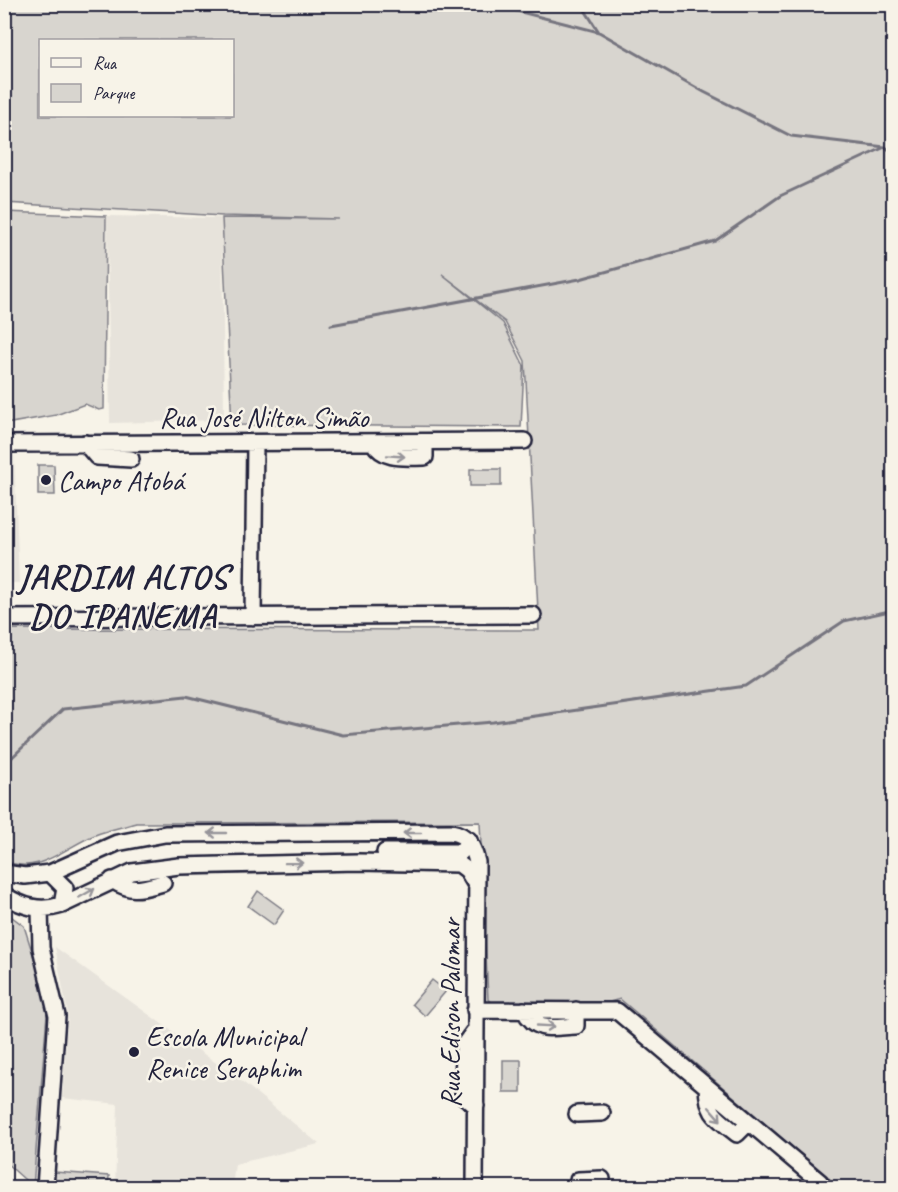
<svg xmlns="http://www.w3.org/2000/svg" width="898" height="1192" font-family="Caveat,sans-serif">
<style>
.built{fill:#e7e3db}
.green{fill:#d8d5cf;stroke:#7d7c85;stroke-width:1.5;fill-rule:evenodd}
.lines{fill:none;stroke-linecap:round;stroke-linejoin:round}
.stream{stroke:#76747f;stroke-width:3}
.minor-casing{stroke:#22223b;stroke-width:20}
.minor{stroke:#f7f3e8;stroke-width:15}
.oneway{stroke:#97959a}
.poi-dot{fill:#22223b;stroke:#f7f3e8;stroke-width:2}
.labels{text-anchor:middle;stroke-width:5;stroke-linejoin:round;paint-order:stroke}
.street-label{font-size:28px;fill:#22223b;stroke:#f7f3e8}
.poi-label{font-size:28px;fill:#22223b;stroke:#f7f3e8;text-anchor:start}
.district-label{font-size:34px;font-weight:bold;letter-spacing:1.5px;fill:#22223b;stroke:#f7f3e8}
</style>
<rect width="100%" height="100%" fill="#f7f3e8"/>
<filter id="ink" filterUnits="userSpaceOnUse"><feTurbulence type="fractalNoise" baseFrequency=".0167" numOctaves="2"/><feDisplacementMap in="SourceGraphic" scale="12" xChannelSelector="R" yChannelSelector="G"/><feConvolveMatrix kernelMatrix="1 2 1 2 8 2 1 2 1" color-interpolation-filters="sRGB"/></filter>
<g filter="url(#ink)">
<!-- built -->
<path class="built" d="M107,216L222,218L224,420L110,423Z
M5,452H14L19,583H5Z
M55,947L244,1083L319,1144L235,1164L232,1187H115L118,1104L62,1098L68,1015Z"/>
<!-- green -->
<path class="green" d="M5,5H893V1187H839L620,999L602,1004L495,1003L488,1000L480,822L136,823C123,827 108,830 95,835C65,847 38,876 5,861V629L539,630L525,361L505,322L442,274L503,323L524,366L521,427L232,425L222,218L339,219L223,216L5,203ZM40,40H232V116H40Z
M5,212L106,216L104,409L99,410L85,404L56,415L5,424Z
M38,465H54L55,495H38Z
M470,469H501V486H470Z
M258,891L284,910L274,925L248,906Z
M4,911L24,926L48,1002L33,1187L5,1162Z
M432,980L446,991L425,1016L412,1004Z
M503,1060H521V1092H503Z
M54,1172L109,1176L108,1187H54Z"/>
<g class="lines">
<!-- stream -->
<path class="stream" d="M350,4L355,8L443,12L493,5L599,32L704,92L791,136L885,147L894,153
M581,4L599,32
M331,325L580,279L715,241L780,196L885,147
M4,765L63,709L186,696L343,735L493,722L746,686L844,621L894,610"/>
<defs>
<path id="minor" d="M373,442C384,461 405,457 425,457V442
M85,443L97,457L131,459
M4,444L524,441
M253,617L255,443
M4,618L533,615
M385,852H461L469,840
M4,873L25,876L50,873L117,843L165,834L451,832C468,835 473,846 477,862L475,1188
M50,873L65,888L62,905
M112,880C133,893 140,889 163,883
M4,895C23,907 40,912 62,905L132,872L179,866L358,862L459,864L467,870L476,885
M40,909L41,948L57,1016L45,1188
M475,1010L617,1011L820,1182L819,1188
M524,1010C537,1034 553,1027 576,1026V1010
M475,1030L464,1045L463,1095L476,1106
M707,1087C708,1115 716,1117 737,1134L749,1122
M577,1114L602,1113
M578,1180L602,1179"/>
</defs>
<!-- minor casing -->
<use href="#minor" class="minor-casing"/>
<!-- minor -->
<use href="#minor" class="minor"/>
</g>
<!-- one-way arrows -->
<defs><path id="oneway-shaft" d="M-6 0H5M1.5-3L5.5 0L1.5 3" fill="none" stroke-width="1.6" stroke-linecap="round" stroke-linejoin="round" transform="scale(1.5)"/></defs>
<g class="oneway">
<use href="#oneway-shaft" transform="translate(396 456) rotate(4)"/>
<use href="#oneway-shaft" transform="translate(217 833) rotate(180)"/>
<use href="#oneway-shaft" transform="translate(412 833) rotate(180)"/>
<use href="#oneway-shaft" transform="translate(294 863) rotate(-1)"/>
<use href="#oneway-shaft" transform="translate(87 893) rotate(-30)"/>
<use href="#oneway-shaft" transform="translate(546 1026) rotate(3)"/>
<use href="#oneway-shaft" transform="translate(715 1114) rotate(49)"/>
</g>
</g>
<!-- markers -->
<g class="poi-dot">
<circle cx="46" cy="480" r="6"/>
<circle cx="134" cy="1052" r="6"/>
</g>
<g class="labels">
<!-- street labels -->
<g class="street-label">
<text x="264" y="427">Rua José Nilton Simão</text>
<text transform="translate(450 1013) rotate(-90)" y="10">Rua Edison Palomar</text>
</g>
<!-- poi labels -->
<g class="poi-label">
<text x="58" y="490">Campo Atobá</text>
<text x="146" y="1046">Escola Municipal<tspan x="146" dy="32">Renice Seraphim</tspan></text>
</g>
<!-- district labels -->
<g class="district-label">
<text x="123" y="588">JARDIM ALTOS<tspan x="123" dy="39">DO IPANEMA</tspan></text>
</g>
</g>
<!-- margin -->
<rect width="898" height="1192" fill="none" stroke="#f7f3e8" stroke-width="24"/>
<rect x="12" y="12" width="874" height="1168" fill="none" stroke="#22223b" stroke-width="2" filter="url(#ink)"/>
<!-- legend -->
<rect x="39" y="39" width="195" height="78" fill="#f7f3e8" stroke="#a29fa3" stroke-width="1.5"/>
<rect x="51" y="58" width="30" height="9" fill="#f7f3e8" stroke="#a29fa3" stroke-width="1.5"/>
<text x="93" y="69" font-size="18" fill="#22223b">Rua</text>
<rect x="51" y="84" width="30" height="18" fill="#d8d5cf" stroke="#a29fa3" stroke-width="1.5"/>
<text x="93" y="99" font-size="18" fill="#22223b">Parque</text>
</svg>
